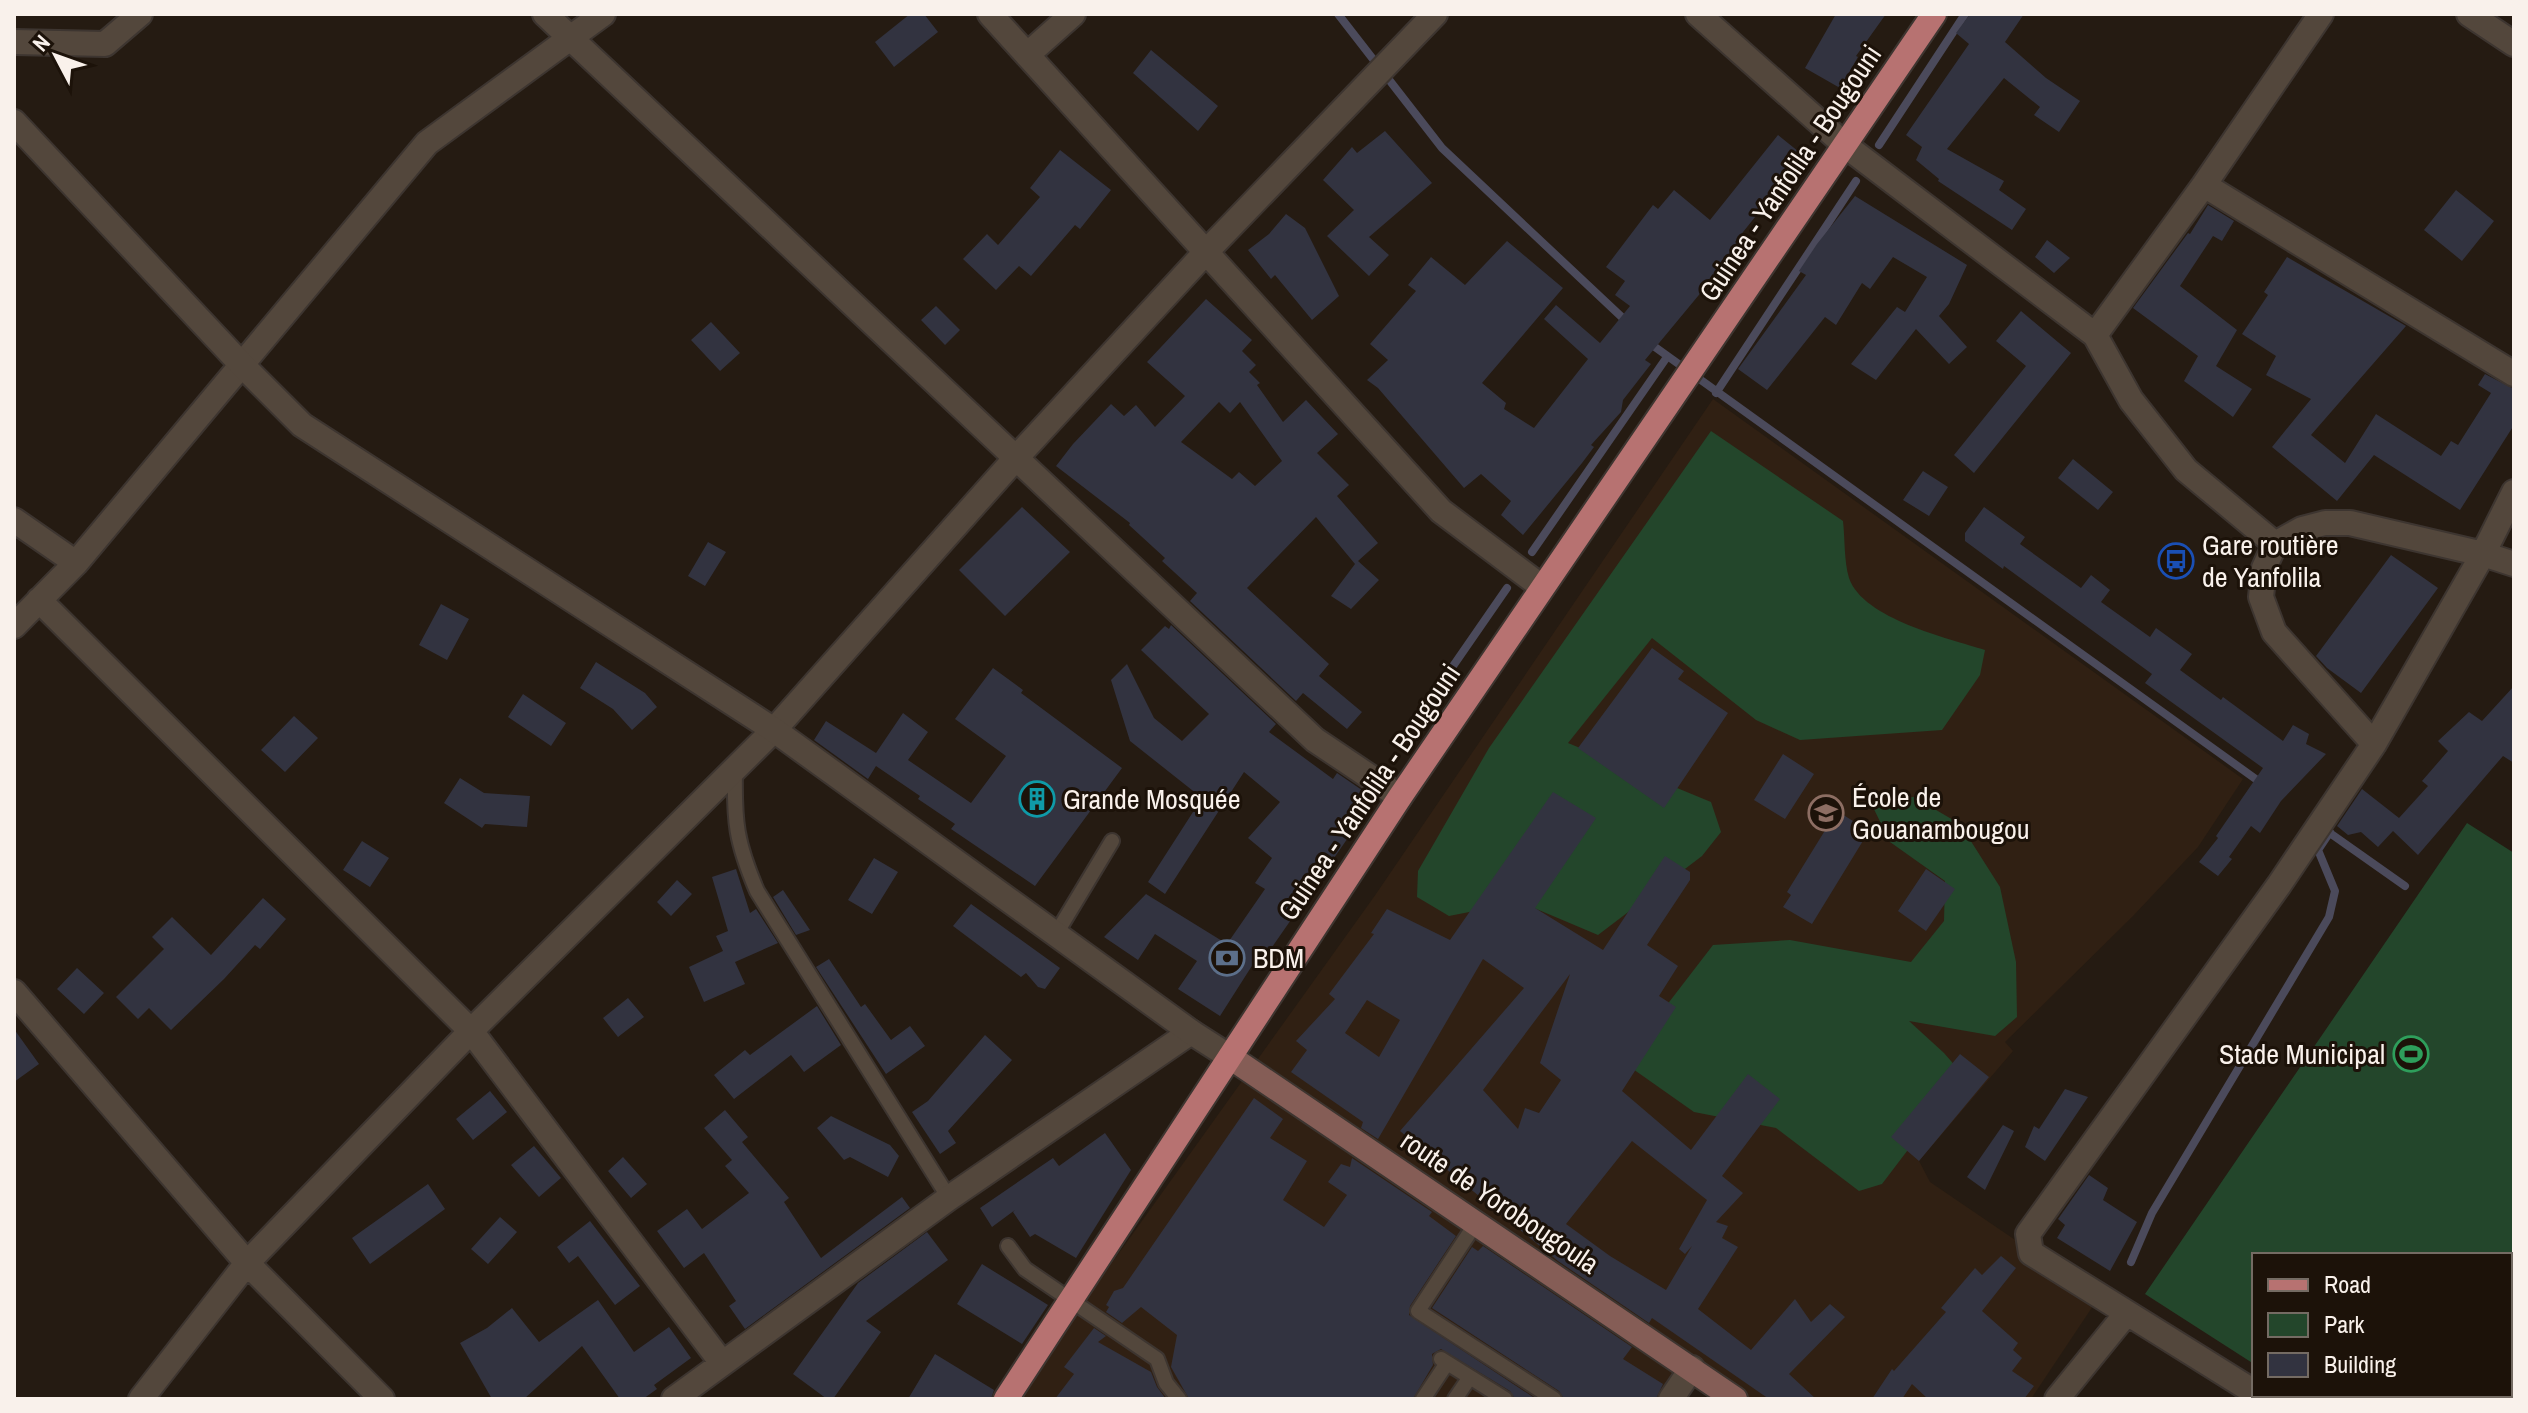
<svg xmlns="http://www.w3.org/2000/svg" width="2528" height="1413" font-family="'Archivo Narrow',sans-serif">
<style>
.built{fill:#302013}
.green{fill:#23462b}
.lines{fill:none;stroke-linecap:round;stroke-linejoin:round}
.stream{stroke:#4b4a5b;stroke-width:8}
.building{fill:#323340;fill-rule:evenodd}
.service-casing{stroke:#3d3530;stroke-width:18}
.minor-casing{stroke:#3d3530;stroke-width:28}
.tertiary-casing{stroke:#3d3530;stroke-width:28}
.secondary-casing{stroke:#3d3530;stroke-width:28}
.primary-casing{stroke:#3d3530;stroke-width:28}
.service{stroke:#53473c;stroke-width:14}
.minor{stroke:#53473c;stroke-width:24}
.tertiary{stroke:#53473c;stroke-width:24}
.secondary{stroke:#855d56;stroke-width:24}
.primary{stroke:#b77271;stroke-width:24}
.labels{text-anchor:middle;stroke-width:6;stroke-linejoin:round;paint-order:stroke}
.street-label{font-size:28px;fill:#f9f1eb;stroke:#1c1209}
.poi-label{font-size:28px;fill:#f9f1eb;stroke:#1c1209;text-anchor:start}
</style>
<rect width="100%" height="100%" fill="#251b12"/>
<!-- built -->
<path class="built" d="M1713,399L2243,779L2198,847L2133,916L2005,1042L2013,1051L1919,1161L1930,1182L2099,1297L2031,1399H1749L1689,1354L1660,1399H1018L1066,1327L1376,894Z"/>
<!-- green -->
<path class="green" d="M1711,431L1843,521C1845,539 1844,561 1849,578C1863,619 1948,638 1985,650L1980,675L1942,730L1800,740L1756,720L1652,638L1568,743L1711,802L1721,832L1702,856L1598,935L1520,902L1449,916L1417,897L1418,871L1489,748Z
M1914,797L1960,824L2000,887L2016,962L2017,1017L1995,1036L1909,1021L1944,1053L1964,1076L1882,1184L1859,1191L1776,1128L1694,1112L1623,1062L1713,945L1790,940L1911,962L1944,921L1945,881L1890,842L1869,799Z
M2467,823L2514,853V1399H2308L2302,1395H2510V1255H2254V1364L2145,1294Z"/>
<g class="lines">
<!-- stream -->
<path class="stream" d="M1338,14L1442,148L1627,322
M1879,145L1965,14
M1648,342L2264,785
M1716,393L1856,181
M1532,552L1667,357
M1415,721L1507,588
M2327,831L2405,886
M2131,1262L2152,1213L2329,917L2335,891L2318,850L2330,832"/>
</g>
<!-- building -->
<path class="building" d="M910,14H924L938,32L894,67L875,42Z
M1836,14H1886L1856,56L1858,57L1840,88L1805,68Z
M1970,14H2024L2005,42L2046,78L2080,101L2059,132L2034,115L2040,107L2004,78L1947,149L2004,181L1999,190L2026,209L2012,230L1938,181L1939,179L1916,160L1922,147L1906,135L1969,44L1956,33Z
M1151,50L1218,106L1198,131L1133,73Z
M1385,131L1432,183L1369,237L1389,255L1369,276L1327,236L1354,210L1323,180L1352,147L1357,153Z
M1778,135L1804,156L1735,242L1738,245L1703,290L1645,360L1651,364L1623,400L1621,412L1591,445L1594,447L1582,463L1523,535L1501,515L1511,501L1481,474L1464,488L1378,388L1367,380L1388,360L1370,344L1416,291L1408,285L1431,257L1465,285L1507,241L1563,288L1482,383L1506,403L1504,409L1534,428L1588,359L1544,319L1556,305L1600,343L1630,306L1615,295L1625,281L1606,267L1653,205L1658,209L1674,190L1710,220Z
M1060,150L1111,190L1080,229L1075,225L1031,276L1019,266L996,290L963,259L987,234L998,245L1040,197L1030,188Z
M2456,190L2494,221L2462,261L2424,230Z
M1855,196L1967,265L1949,304L1939,316L1967,347L1949,364L1916,329L1876,380L1851,364L1897,307L1905,312L1927,277L1893,257L1870,289L1862,283L1836,325L1825,317L1767,390L1738,369L1806,275L1799,271L1817,244Z
M2208,205L2234,221L2222,241L2213,236L2180,286L2237,330L2216,366L2252,389L2233,417L2184,381L2198,356L2133,308L2188,233L2190,234Z
M1286,214L1305,228L1339,296L1312,320L1275,275L1271,279L1248,250L1269,234Z
M2047,240L2070,258L2054,273L2035,257Z
M2287,257L2406,326L2311,435L2345,463L2376,414L2441,456L2451,441L2458,445L2491,393L2478,385L2485,374L2514,389V425L2460,510L2374,455L2337,501L2272,447L2311,399L2266,375L2276,356L2242,334L2268,295L2264,292Z
M1206,299L1252,340L1242,351L1256,365L1249,372L1260,383L1257,385L1283,422L1306,400L1338,434L1317,453L1349,485L1337,496L1378,543L1358,561L1379,580L1351,609L1331,596L1355,564L1316,517L1247,588L1329,664L1319,676L1362,712L1347,729L1303,693L1296,701L1190,601L1197,593L1162,561L1165,558L1129,525L1130,523L1056,466L1073,444L1111,404L1124,416L1136,405L1155,427L1185,396L1147,362ZM1219,402L1230,413L1240,402L1282,461L1255,486L1239,472L1232,479L1181,442Z
M936,306L960,330L945,345L921,320Z
M2021,311L2071,353L1974,473L1954,455L2026,366L1996,341Z
M711,322L740,353L720,371L691,340Z
M2073,459L2113,492L2098,510L2058,478Z
M1923,471L1948,487L1929,516L1903,500Z
M1022,507L1070,552L1005,616L959,570Z
M1984,507L2025,537L2020,544L2081,588L2091,575L2110,590L2101,602L2150,637L2156,628L2192,654L2180,670L2221,700L2223,697L2283,741L2293,725L2309,734L2306,744L2326,754L2281,801L2260,833L2251,826L2229,857L2232,859L2218,876L2199,862L2218,838L2216,836L2263,768L2145,683L2152,674L2004,566L2003,569L1965,541V533Z
M708,542L726,552L705,586L688,576Z
M2391,555L2438,588L2361,693L2327,668L2316,656Z
M441,604L469,619L447,660L419,645Z
M1171,625L1276,724L1269,732L1333,779L1337,773L1375,799L1268,953L1262,950L1220,1016L1178,989L1197,961L1155,934L1138,960L1104,937L1146,894L1227,944L1265,889L1255,883L1272,858L1248,838L1280,802L1244,772L1165,894L1148,882L1202,798L1130,741L1111,680L1127,664L1154,718L1182,741L1209,714L1141,650L1165,626L1169,629Z
M1652,648L1684,671L1678,679L1728,713L1664,808L1578,748Z
M596,662L645,693L657,707L632,730L613,709L580,688Z
M993,668L1023,690L1021,693L1122,768L1035,886L951,829L955,824L918,799L920,796L876,766L868,779L814,740L826,721L876,753L903,713L928,732L908,760L971,803L1006,756L955,719Z
M2514,686V763L2503,756L2418,855L2393,831L2378,847L2361,832L2348,835L2337,826L2362,789L2399,818L2428,786L2422,781L2448,751L2438,741L2469,712L2482,721Z
M523,694L566,723L551,746L508,717Z
M294,716L318,738L285,772L261,750Z
M1783,754L1814,774L1785,819L1754,800Z
M460,778L484,793L530,796L527,827L485,824L482,828L444,803Z
M1553,792L1596,818L1535,908L1603,950L1665,856L1690,872V880L1647,945L1678,966L1659,996L1676,1007L1622,1091L1691,1150L1748,1074L1780,1099L1722,1176L1743,1193L1716,1222L1728,1226L1722,1238L1738,1247L1698,1309L1751,1350L1795,1299L1811,1322L1830,1304L1845,1317L1789,1374L1816,1399H1769L1652,1318L1649,1323L1558,1261L1400,1131L1524,988L1483,959L1378,1139L1361,1128L1363,1122L1291,1072L1307,1050L1296,1041L1335,999L1329,994L1374,934L1371,933L1387,909L1450,940ZM1570,974L1540,1063L1561,1080L1539,1113L1525,1108L1518,1129L1483,1090ZM1367,1000L1400,1020L1379,1057L1345,1033ZM1632,1141L1707,1200L1679,1249L1685,1254L1692,1246L1666,1290L1610,1256L1566,1224Z
M1837,811L1869,831L1812,924L1783,907L1791,895L1787,892Z
M362,841L389,858L370,887L343,870Z
M874,858L898,872L872,914L848,900Z
M736,869L750,913L756,909L778,943L735,962L745,984L704,1002L689,967L723,951L716,936L728,931L712,877Z
M1926,869L1955,889L1926,931L1898,911Z
M677,880L692,894L671,916L657,902Z
M783,890L810,930L796,935L773,897Z
M263,898L286,919L260,949L255,945L224,979L171,1030L149,1008L138,1019L116,997L164,949L152,937L172,917L211,955Z
M971,904L1060,968L1045,989L1038,987L1026,973L1021,977L953,926Z
M829,959L861,1007L865,1004L891,1040L910,1026L925,1046L886,1074L816,967Z
M77,968L104,993L84,1014L57,989Z
M628,998L644,1017L618,1037L603,1018Z
M817,1006L841,1045L804,1072L791,1055L734,1099L714,1075L745,1050L750,1055Z
M14,1029L39,1064L14,1082Z
M985,1035L1012,1060L948,1131L956,1143L940,1154L912,1112L928,1101Z
M1960,1054L1989,1077L1919,1161L1891,1137Z
M2065,1089L2088,1097L2045,1161L2025,1147L2034,1126L2039,1129Z
M490,1091L507,1112L473,1140L456,1119Z
M1254,1098L1283,1119L1270,1138L1307,1161L1283,1200L1324,1227L1347,1195L1328,1182L1341,1164L1350,1167L1352,1158L1432,1212L1429,1216L1456,1236L1410,1306L1409,1315L1536,1399H1515L1510,1391L1441,1349L1432,1354L1433,1365L1413,1399H1189L1171,1367L1177,1335L1141,1307L1122,1323L1106,1312L1109,1307L1106,1305L1114,1291L1123,1288Z
M725,1110L748,1137L742,1142L789,1198L784,1202L821,1258L902,1197L910,1208L745,1329L729,1306L736,1301L704,1253L684,1268L657,1231L687,1209L702,1229L749,1193L725,1166L732,1160L704,1128Z
M831,1116L890,1145L899,1156L888,1177L850,1157L844,1160L817,1128Z
M2003,1125L2014,1131L1985,1190L1967,1177Z
M1105,1133L1131,1170L1076,1258L1035,1234L1030,1237L1013,1212L1015,1210L992,1227L980,1208L1053,1158L1059,1166Z
M534,1146L561,1178L539,1197L511,1165Z
M623,1157L647,1184L631,1198L608,1171Z
M2089,1175L2108,1188L2103,1200L2137,1222L2110,1271L2057,1238L2065,1225L2058,1219Z
M428,1184L445,1209L370,1264L352,1238Z
M500,1217L517,1232L488,1264L471,1249Z
M590,1221L640,1286L615,1305L578,1256L569,1263L557,1247Z
M927,1232L948,1260L866,1321L881,1332L833,1399H827L793,1374L858,1283Z
M1483,1246L1632,1347L1623,1359L1663,1384L1656,1399H1564L1559,1391L1432,1308L1472,1247L1478,1251Z
M2001,1256L2016,1268L1982,1311L2018,1343L2013,1350L2022,1358L2012,1371L2034,1386L2024,1399H1928L1912,1384L1902,1399H1872L1892,1369L1894,1371L1946,1312L1941,1308L1975,1268L1982,1275Z
M982,1264L1048,1305L1022,1344L957,1304Z
M598,1300L634,1352L669,1327L691,1358L654,1385L657,1389L643,1399H620L582,1346L524,1399H492L460,1343L487,1328L512,1308L539,1342Z
M1094,1328L1106,1336L1098,1342L1151,1372L1157,1387L1166,1399H1055L1074,1374L1064,1367Z
M935,1354L994,1390L991,1399H908Z"/>
<g class="lines">
<defs>
<path id="service" d="M735,770C734,822 736,842 757,891L949,1198
M1056,934L1112,841
M1476,1223L1418,1311L1554,1399
M1008,1246L1025,1269L1157,1359L1166,1383L1179,1399
M1441,1359L1505,1399
M1423,1399L1447,1363
M1455,1399L1470,1377"/>
<path id="minor" d="M545,14L1315,740L1400,797
M990,14L1441,511L1542,587
M1698,14L1846,146L2095,335L2131,400L2186,470L2275,544L2302,529L2325,523H2350L2483,554L2514,564
M2469,14L2514,44
M14,42L105,44L140,14
M1027,55L1073,14
M2204,185L2514,374
M2095,335L2204,185L2321,14
M14,520L76,563
M2275,544L2264,568L2261,597L2274,632L2374,744
M39,600L471,1031L722,1363
M14,626L76,563L427,143L603,14
M14,992L247,1263L382,1399
M2254,1392L2031,1253L2028,1234L2279,885L2374,744L2483,554L2514,492
M141,1399L247,1263L471,1031L774,730L1015,459L1205,253L1435,14
M674,1399L949,1198L1191,1032
M1671,1399L1692,1368
M2057,1399L2126,1314"/>
<path id="tertiary" d="M14,122L241,364L302,425L774,730L1191,1032L1230,1057"/>
<path id="secondary" d="M1230,1057L1735,1399"/>
<path id="primary" d="M1006,1399L1400,797L1934,14"/>
</defs>
<!-- service casing -->
<use href="#service" class="service-casing"/>
<!-- minor casing -->
<use href="#minor" class="minor-casing"/>
<!-- tertiary casing -->
<use href="#tertiary" class="tertiary-casing"/>
<!-- secondary casing -->
<use href="#secondary" class="secondary-casing"/>
<!-- primary casing -->
<use href="#primary" class="primary-casing"/>
<!-- service -->
<use href="#service" class="service"/>
<!-- minor -->
<use href="#minor" class="minor"/>
<!-- tertiary -->
<use href="#tertiary" class="tertiary"/>
<!-- secondary -->
<use href="#secondary" class="secondary"/>
<!-- primary -->
<use href="#primary" class="primary"/>
</g>
<!-- icons -->
<defs>
<symbol id="bus-ring" viewBox="-11 -11 22 22"><circle r="9.5" fill="#1c1209" stroke="#1a4fb4" stroke-width="1.5"/><path d="M-5-6H5V4H4V6H2V4H-2V6H-4V4H-5ZM-3.5-4V0h7V-4ZM-3.5 1.2v1.5H-2V1.2ZM2 1.2v1.5H3.5V1.2Z" fill="#1a4fb4"/></symbol>
<symbol id="building-ring" viewBox="-11 -11 22 22"><circle r="9.5" fill="#1c1209" stroke="#0f9aa8" stroke-width="1.5"/><path d="M-4-6H4V6H1V3H-1V6H-4ZM-2.5-4.3h1.7v1.8h-1.7ZM.8-4.3h1.7v1.8H.8ZM-2.5-1h1.7V.8h-1.7ZM.8-1h1.7V.8H.8Z" fill="#0f9aa8"/></symbol>
<symbol id="school-ring" viewBox="-11 -11 22 22"><circle r="9.5" fill="#1c1209" stroke="#8d6e63" stroke-width="1.5"/><path d="M0-5L7-2L0 1L-7-2ZM-4 1L0 2.5L4 1V4Q0 6-4 4Z" fill="#8d6e63"/></symbol>
<symbol id="bank-ring" viewBox="-11 -11 22 22"><circle r="9.5" fill="#1c1209" stroke="#5c6f8a" stroke-width="1.5"/><path d="M-6-4H6V4H-6ZM0-2.3a2.3 2.3 0 1 0 0 4.6a2.3 2.3 0 1 0 0-4.6Z" fill="#5c6f8a"/></symbol>
<symbol id="stadium-ring" viewBox="-11 -11 22 22"><circle r="9.5" fill="#1c1209" stroke="#2e9e5b" stroke-width="1.5"/><path d="M0-5a6.5 5 0 1 0 0 10a6.5 5 0 1 0 0-10ZM-3.5-1.8h7v3.6h-7Z" fill="#2e9e5b"/></symbol>
</defs>
<g fill-rule="evenodd">
<use href="#bus-ring" x="2156" y="541" width="40" height="40"/>
<use href="#building-ring" x="1017" y="779" width="40" height="40"/>
<use href="#school-ring" x="1806" y="793" width="40" height="40"/>
<use href="#bank-ring" x="1207" y="938" width="40" height="40"/>
<use href="#stadium-ring" x="2391" y="1034" width="40" height="40"/>
</g>
<g class="labels">
<!-- street labels -->
<g class="street-label">
<text transform="translate(1790 173) rotate(-56)" y="10">Guinea - Yanfolila - Bougouni</text>
<text transform="translate(1369 792) rotate(-56)" y="10">Guinea - Yanfolila - Bougouni</text>
<text transform="translate(1500 1202) rotate(34)" y="10">route de Yorobougoula</text>
</g>
<!-- poi labels -->
<g class="poi-label">
<text x="2202" y="555">Gare routière<tspan x="2202" dy="32">de Yanfolila</tspan></text>
<text x="1852" y="807">École de<tspan x="1852" dy="32">Gouanambougou</tspan></text>
<text x="1063" y="809">Grande Mosquée</text>
<text x="1253" y="968">BDM</text>
<text x="2385" y="1064" text-anchor="end">Stade Municipal</text>
</g>
</g>
<!-- border -->
<rect width="2528" height="1413" fill="none" stroke="#f9f1eb" stroke-width="32"/>
<!-- legend -->
<rect x="2252" y="1253" width="260" height="144" fill="#1c1209" stroke="#746b63" stroke-width="2"/>
<rect x="2268" y="1279" width="40" height="12" fill="#b77271" stroke="#746b63" stroke-width="2"/>
<text x="2324" y="1293" font-size="24" fill="#f9f1eb">Road</text>
<rect x="2268" y="1313" width="40" height="24" fill="#23462b" stroke="#746b63" stroke-width="2"/>
<text x="2324" y="1333" font-size="24" fill="#f9f1eb">Park</text>
<rect x="2268" y="1353" width="40" height="24" fill="#323340" stroke="#746b63" stroke-width="2"/>
<text x="2324" y="1373" font-size="24" fill="#f9f1eb">Building</text>
<!-- north arrow -->
<g transform="translate(56 56) rotate(311)" stroke="#1c1209" stroke-width="6" paint-order="stroke">
<path d="M0-6L14 30L0 20L-14 30Z" fill="#f9f1eb"/>
<text y="-12" font-size="22" font-weight="bold" text-anchor="middle" fill="#f9f1eb">N</text>
</g>
</svg>
